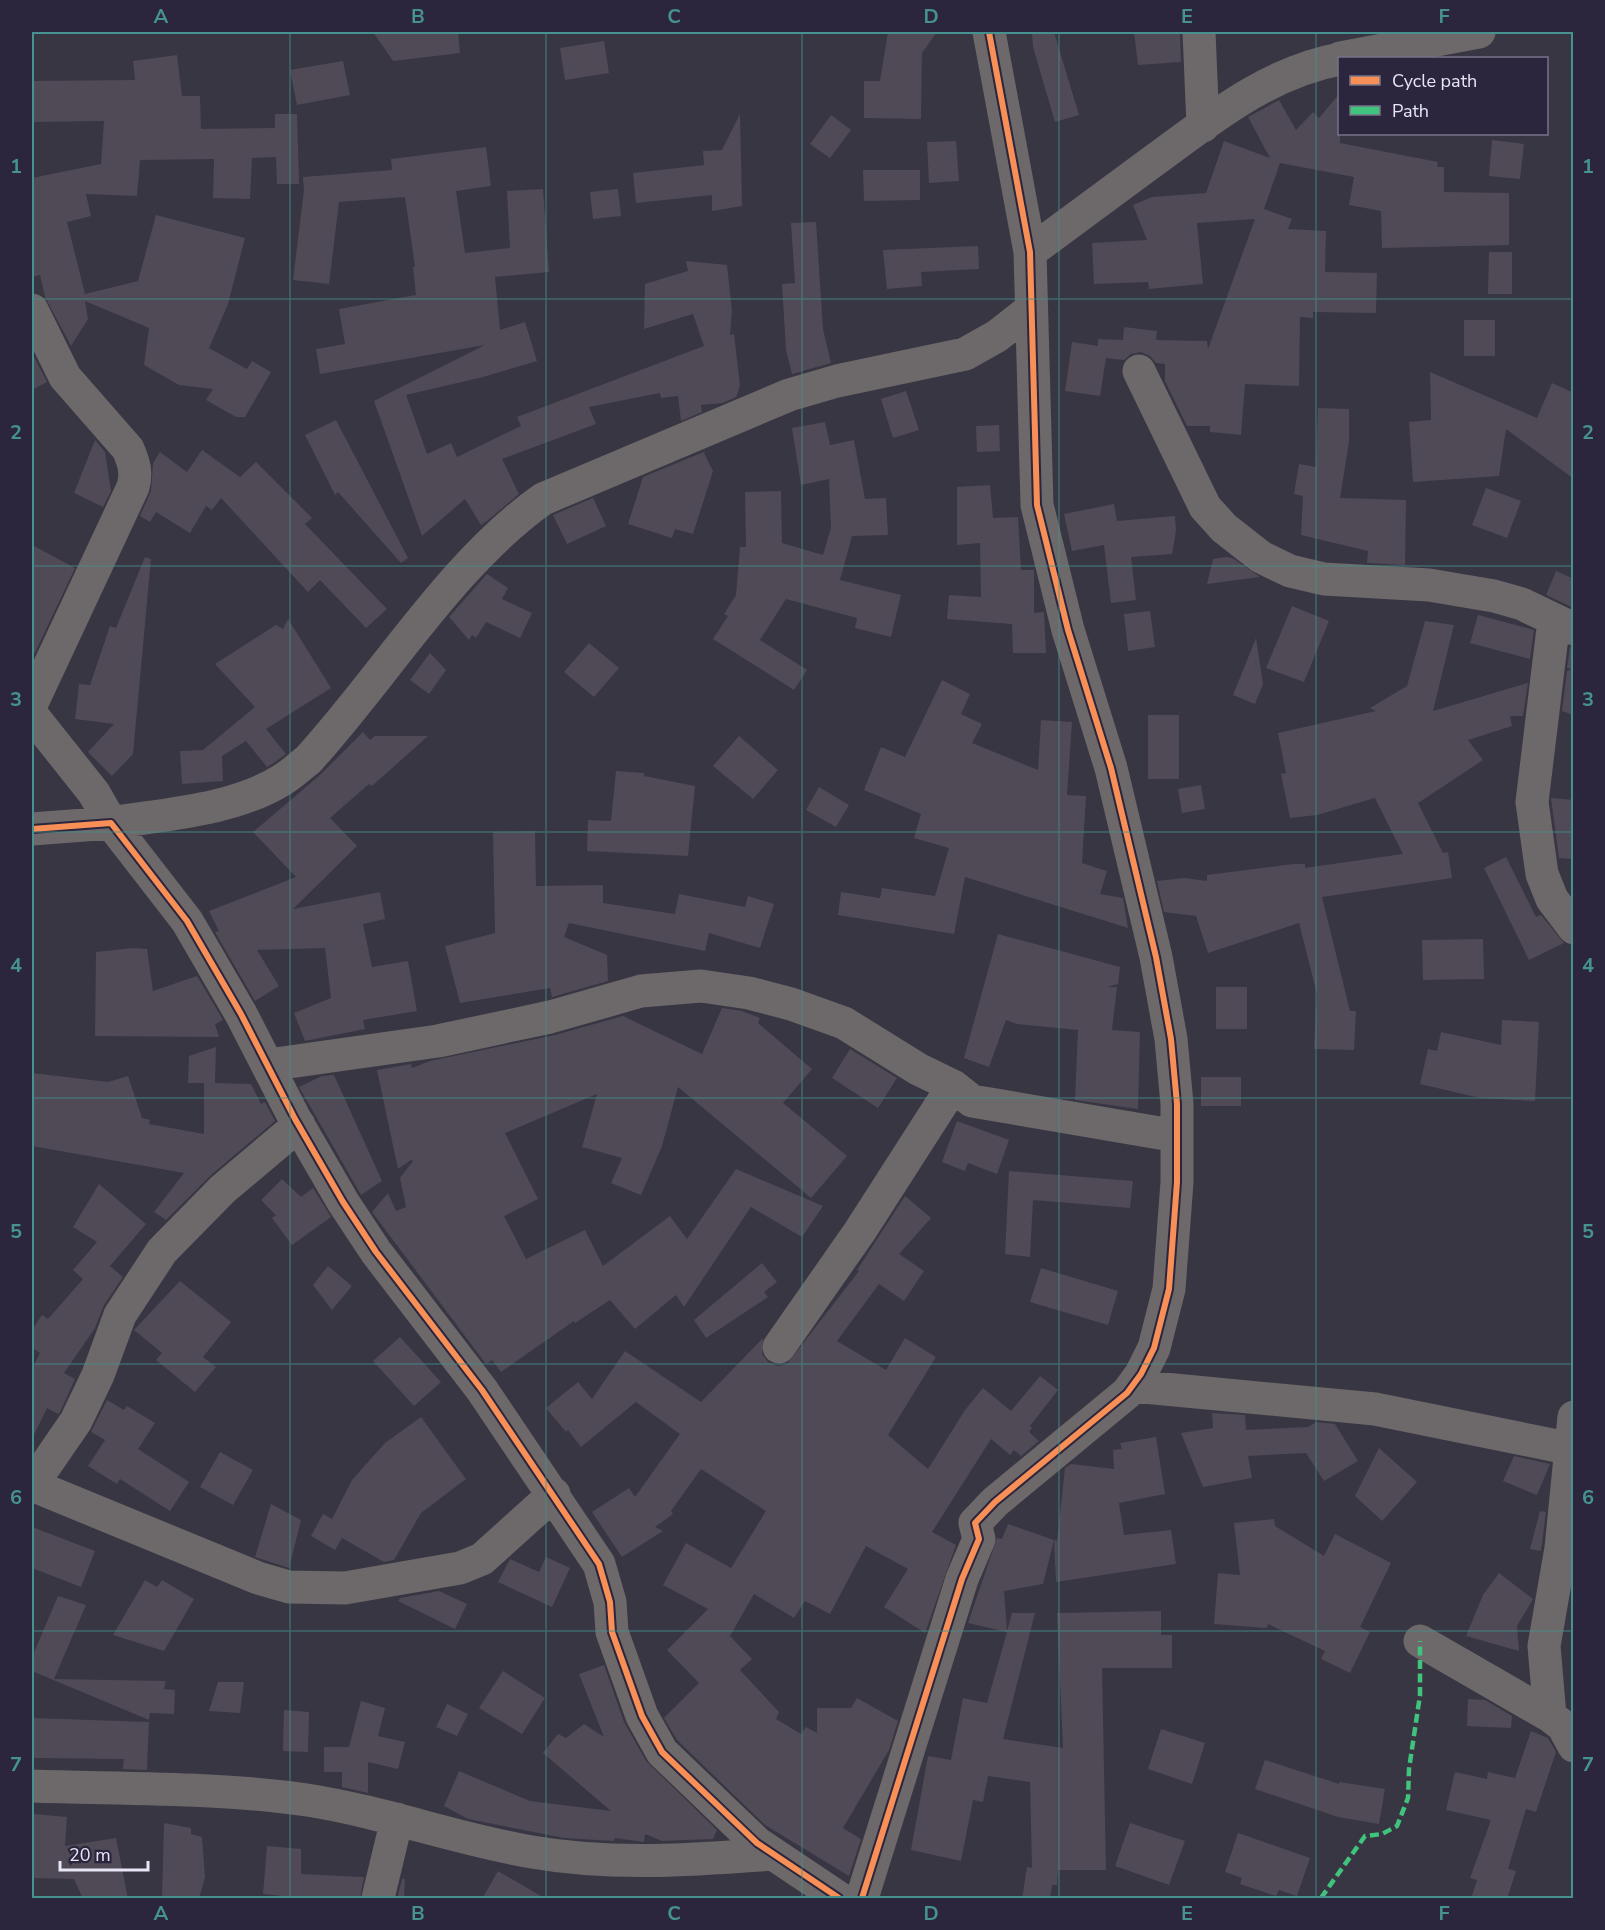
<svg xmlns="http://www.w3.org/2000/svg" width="1605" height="1930" font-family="'Nunito Sans',sans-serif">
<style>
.building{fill:#4f4a55}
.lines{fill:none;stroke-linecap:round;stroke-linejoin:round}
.minor{stroke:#6d6869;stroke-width:33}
.quiet{stroke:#40c37c;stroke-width:4.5;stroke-dasharray:9 4.5;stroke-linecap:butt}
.cycleway-casing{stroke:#2b263e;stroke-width:10}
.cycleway{stroke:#f78f57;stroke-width:6}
.grid{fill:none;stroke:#459290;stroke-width:1.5;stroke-opacity:0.55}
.neatline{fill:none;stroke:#459290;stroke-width:2}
.grid-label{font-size:20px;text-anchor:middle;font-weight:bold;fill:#459290}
</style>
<rect width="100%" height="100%" fill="#383643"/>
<!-- building -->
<path class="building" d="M373,32H458L460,53L393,61Z
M888,32H937L922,53L921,119L864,118V81H880Z
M1032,32H1054L1079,115L1055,122L1033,47Z
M1134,32H1180L1181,62L1138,65Z
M604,41L609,73L565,80L560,48Z
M177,55L182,96H200L201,129L275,128V114H297L299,184H277L276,157L252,158L250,199L213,198L214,159L140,160L137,196L86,194L91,216L67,222L85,294L138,281L156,215L245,238L228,304L209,348L247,369L252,361L271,372L245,417H236L206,400L213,389L179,385L144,365L149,328L85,301L88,319L71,346L45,297L40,275L32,277V178L101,164L104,121L32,122V81L135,80L133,61Z
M343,61L350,95L297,105L290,70Z
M1340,93V143L1438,162L1437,167H1444V192L1509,193V245L1382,248L1381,211L1349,205L1354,177L1280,163L1264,209L1292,219L1288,229L1326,231L1325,272L1377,273L1376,313L1313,312V318L1300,317L1299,386L1245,384L1241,435L1210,432V426H1187L1165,381V364L1156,363L1150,356L1141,352L1131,354L1124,360L1106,358L1100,396L1065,391L1072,342L1098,346V339L1123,340L1124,327L1157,331L1156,340L1207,341L1208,349L1255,219L1197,223L1203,284L1149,289L1148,282L1094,284L1092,243L1147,240L1133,205L1152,197L1206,193L1224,141L1270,158L1248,117L1252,115L1279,100L1296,130L1313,112L1319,118Z
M740,114L742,206L712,211V195L636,203L633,173L704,165L703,151L722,150Z
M831,115L851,130L830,158L810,144Z
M1492,140L1524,144L1520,179L1489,176Z
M956,141L959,181L929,183L927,142Z
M486,147L491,186L456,191L465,253L510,248L507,191L543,189L549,272L495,277L500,330L525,322L537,361L483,377L406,395L403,386L485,345L320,374L316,349L345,344L339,309L416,295L413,267H415L405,197L339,202L329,284L293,280L304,190L303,177L392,170L391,159Z
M863,170H920V200L864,201Z
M618,189L621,216L593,219L590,192Z
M816,222L823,329L831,363L792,374L786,350L782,284L795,283L791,223Z
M978,246L979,269L921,272L922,286L887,289L883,250Z
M1489,252H1512V294H1488Z
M686,261L727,265L732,311L730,335L734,334L740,386L736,397L723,403L701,405L702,412L681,421L678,396L661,398L660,393L589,407L596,424L502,459L519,494L487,521L481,525L465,499L422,536L374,401L403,386L427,454L451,443L457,457L521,426L517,417L704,346L693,314L644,329L645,284L688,271Z
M1464,320H1495V356H1464Z
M32,353L47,382L32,390Z
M1430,372L1537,418L1552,383L1574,393V479L1506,429L1499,476L1413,482L1409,422L1431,420Z
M906,391L919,430L893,438L881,399Z
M1318,408L1349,409V442L1340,498L1406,500L1405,565L1367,563L1368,551L1301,535L1303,496L1294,494L1299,464L1316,467Z
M336,420L408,558L401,563L338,492L335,495L305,435Z
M825,422L830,445L854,440L865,499L886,498L888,535L852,536L840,580L901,595L891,637L855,628L857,618L786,599L760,640L807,670L794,690L713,639L728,616L724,614L736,595L740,547H746L745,492L781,491L782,543L823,555L831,528L829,479L801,485L792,428Z
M999,425L1000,451L977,452L976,426Z
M95,440L105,452L111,491L103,507L74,493Z
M202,450L240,477L256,462L312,518L305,524L387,609L366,628L320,580L308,592L221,498L212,510L206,506L190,533L156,512L150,522L140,516L151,491L153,463L160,452L187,472Z
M706,451L704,453L713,471L693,534L675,529L672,538L628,524L643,477Z
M990,485L993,518L1018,517L1021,570H1034V613L1044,612L1046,653H1013L1012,624L947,619L949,595L981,597L980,543L957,545V487Z
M1486,488L1521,501L1507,538L1472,525Z
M593,498L606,526L567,544L553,515Z
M1114,504L1117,521L1175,516L1176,531L1172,554L1131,557L1136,600L1111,603L1104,545L1072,551L1064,514Z
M32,545L75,568L32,659Z
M145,557L151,559L133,754L112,776L88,752L114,724L75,719L79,684L90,685L110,626L116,628Z
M1227,557L1234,559L1260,577L1207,584L1213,559Z
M1556,571L1574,579V608L1546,595Z
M487,574L508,588L502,599L532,613L520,638L486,622L476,638L472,635L469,640L449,617Z
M1292,606L1329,621L1304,682L1266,668Z
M1150,611L1155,647L1128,651L1124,614Z
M1478,615L1534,630L1530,659L1470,643Z
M288,619L331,688L266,729L286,754L275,762L267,767L246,741L222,756L223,781L182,784L180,751L203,750L255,707L215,664L276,625L283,629Z
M1425,621L1454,625L1433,711L1528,683L1523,716H1510L1512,726L1468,740L1483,760L1418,803L1443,853L1448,852L1452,878L1322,897L1350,1011H1356L1354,1050L1314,1049L1317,994L1299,923L1208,953L1196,916L1164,912L1157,881L1184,878L1207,881V875L1294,864H1305V868L1403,854L1375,798L1317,815L1290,818L1281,774L1286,773L1278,733L1376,711L1370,708L1407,686Z
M1256,638L1263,684L1255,704L1233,695Z
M589,643L619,668L594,697L564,672Z
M1570,647H1574V715L1562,711L1567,671L1572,669L1567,668Z
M430,653L446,670L429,694L410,680Z
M942,680L970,694L961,714L982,724L972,743L1038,770L1041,720L1072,722L1067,795L1086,796L1082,863L1107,871L1100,894L1123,898L1128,928L965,877L954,934L838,915L841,892L880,898L882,888L935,896L949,848L914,838L921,814L864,790L881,747L905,757Z
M1148,715H1179V779H1148Z
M363,732L370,740L375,736H428L372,786L369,784L330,818L357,846L293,909L380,892L385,919L363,924L372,967L408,961L417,1011L363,1020L365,1029L305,1041L294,1013L331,998L325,948L257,950L279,986L255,1001L215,932L219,931L209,911L296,877L253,832L320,775Z
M739,736L778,770L753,799L713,766Z
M616,771L644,773V776L695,786L688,856L587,851L588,820L611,821Z
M1201,785L1205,809L1182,813L1178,789Z
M819,787L849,805L836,827L806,810Z
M1551,798L1574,800V859L1559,858Z
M535,831L536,886L603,885V903L675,914L679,894L745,907L748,896L774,904L760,948L709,933L705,951L569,923L564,937L607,955L608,981L552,997L550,988L460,1003L445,946L495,933L493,832Z
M1506,857L1536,917L1541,915L1564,943L1529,960L1484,868Z
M998,934L1120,967L1118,984L1107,987H1117L1112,1030L1140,1032L1138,1109L1075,1100L1078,1030L1017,1024L1006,1020L989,1067L964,1058Z
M1483,939L1484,979L1423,980L1422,940Z
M133,948L147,949L153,991L197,976L223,1020L215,1024L219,1037L95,1036L96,952Z
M1216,987H1247V1029H1216Z
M722,1008L742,1011L760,1018L758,1023L812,1069L783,1103L847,1156L811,1198L678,1087L662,1146L641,1195L611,1183L622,1158L582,1147L597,1094L505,1133L538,1199L504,1216L526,1259L585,1230L603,1266L670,1216L687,1239L736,1169L823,1206L802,1237L751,1207L684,1307L676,1295L635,1329L610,1300L575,1323L574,1321L501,1372L492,1360L486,1364L372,1212L388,1193L396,1211L406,1207L400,1178L413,1161L411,1160L398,1169L377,1070L411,1064L412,1068L430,1061L555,1035L623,1016L702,1054Z
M1502,1020L1539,1022L1535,1101L1480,1098L1420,1084L1428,1049L1437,1051L1441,1032L1501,1045Z
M216,1047L215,1083L251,1084L261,1104L265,1102L275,1121L211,1175L166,1220L154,1212L184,1173L32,1146V1073L108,1082L128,1076L142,1118L150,1120L149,1124L204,1134V1083H188L189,1056Z
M850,1049L897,1078L878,1108L832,1078Z
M334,1075L382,1181L361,1195L299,1087L322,1076Z
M1201,1077H1241V1106H1201Z
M957,1121L1009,1140L997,1174L968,1163L965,1171L942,1162Z
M1009,1171L1133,1181L1130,1208L1033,1200L1030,1257L1005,1254Z
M282,1179L301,1197L313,1188L331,1217L292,1245L272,1218L276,1215L261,1200Z
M99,1184L146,1224L110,1266L123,1277L104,1305L95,1328L64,1373L75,1379L60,1412L58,1414L47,1408L32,1439V1369L40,1353L32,1348V1330L42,1315L48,1319L83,1279L73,1270L97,1242L73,1227Z
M905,1196L931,1218L899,1254L924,1271L904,1301L879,1284L837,1341L886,1370L905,1338L936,1357L888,1435L928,1469L965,1410L983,1388L1011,1411L1040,1376L1058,1390L1030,1426L1032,1428L1029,1432L1039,1441L1021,1456L1014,1450L1010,1455L991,1439L932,1532L956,1545L925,1633L884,1607L908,1569L866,1546L830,1614L805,1601L794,1618L754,1594L730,1636L752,1659L740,1670L779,1712L776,1719L801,1734L806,1727L817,1733V1708H851L857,1698L898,1721L889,1750L843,1828L861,1839L849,1876L765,1825L677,1740L664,1718L699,1683L667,1650L708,1609L663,1585L686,1543L731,1568L766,1511L701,1469L671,1511L673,1514L655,1527L663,1531L622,1557L592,1512L629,1488L635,1497L680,1434L636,1402L581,1447L568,1430L566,1432L546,1408L578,1382L592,1399L625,1351L701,1402L763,1338L762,1354L768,1362L778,1366L787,1364L859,1271L857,1270Z
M762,1263L777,1282L764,1292L768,1297L706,1338L694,1320Z
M328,1266L352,1286L332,1310L313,1285Z
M1041,1268L1118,1291L1108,1325L1030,1302Z
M180,1281L231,1322L203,1357L216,1367L195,1392L156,1360L162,1353L134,1330Z
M400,1337L441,1382L414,1406L373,1361Z
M107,1400L124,1410L127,1406L155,1423L138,1449L189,1482L170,1511L120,1479L117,1484L88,1466L105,1440L91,1432Z
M1212,1413L1245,1415L1246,1430L1308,1427L1316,1422L1335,1424L1358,1461L1324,1481L1306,1453L1248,1456L1252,1478L1203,1487L1181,1433L1213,1428Z
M421,1417L466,1479L421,1513L394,1560L384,1562L342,1538L335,1550L311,1536L323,1514L332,1519L352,1480L385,1443Z
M1156,1437L1165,1494L1119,1503L1124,1535L1171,1530L1176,1564L1056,1582L1054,1540L1057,1541L1065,1468L1071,1464L1114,1469L1113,1450L1122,1449L1120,1443Z
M1379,1448L1417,1482L1382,1521L1355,1496Z
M220,1452L253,1470L233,1505L200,1487Z
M1514,1456L1550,1464L1537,1495L1503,1481Z
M271,1504L301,1520L289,1568L255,1557Z
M1540,1511L1546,1512L1541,1551L1530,1549Z
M1274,1519L1275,1526L1324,1556L1335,1534L1391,1563L1360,1627L1370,1632L1350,1673L1321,1659L1325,1651L1268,1624L1267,1628L1214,1624L1218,1573L1240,1575L1234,1523Z
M1008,1524L1054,1540L1043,1584L1004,1591L1007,1631L1012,1613H1035L1003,1739L1063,1748L1057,1613L1161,1611V1635H1172V1668H1102L1106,1870H1058L1057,1885H1052L1050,1899H1022L1027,1867L1032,1868L1030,1782L988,1776L983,1802L973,1800L961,1861L911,1850L928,1756L951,1760L963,1698L987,1703L1007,1632L968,1623L997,1538L1002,1539Z
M32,1527L95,1551L81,1587L32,1568Z
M546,1557L570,1568L552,1607L498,1582L510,1559L539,1572Z
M1499,1573L1533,1599L1517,1626L1519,1651L1466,1636L1483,1595Z
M145,1580L157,1587L162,1580L194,1599L164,1651L113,1635Z
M439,1591L467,1604L455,1629L398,1601L400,1598Z
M58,1596L86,1605L54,1679L166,1681L164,1689L175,1690L174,1714L150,1713L149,1720L32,1671V1657Z
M604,1665L624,1722L646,1761L717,1830L713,1839L662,1841L645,1834L644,1842L615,1838L614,1841L564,1838L468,1819L444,1806L459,1771L530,1801L611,1811L543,1753L558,1734L566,1738L584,1724L604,1737L579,1674Z
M503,1671L545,1698L522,1734L479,1708Z
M218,1682H244L240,1713L209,1711Z
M1468,1699L1485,1700L1512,1716L1511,1728L1467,1726Z
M361,1701L385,1708L378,1736L405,1742L398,1769L368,1762V1793L342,1787V1772H324V1747H349Z
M447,1704L468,1714L457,1736L436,1727Z
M284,1710L309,1712L308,1752L283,1751Z
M32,1718L149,1722L147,1770L123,1769L124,1759L32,1758Z
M1161,1729L1205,1743L1192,1784L1148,1769Z
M1531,1731L1548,1738L1556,1752L1536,1812L1526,1809L1508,1869L1516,1871L1507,1899H1471L1477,1880L1470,1878L1491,1820L1446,1810L1455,1772L1487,1779L1488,1772L1515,1778Z
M1265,1760L1339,1784V1782L1385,1789L1379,1824L1338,1817L1255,1789Z
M34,1814L67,1817L65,1846L116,1838L128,1899H83L74,1879L32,1878Z
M164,1823L191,1828V1834L202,1837L205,1877L199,1899H162Z
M1130,1823L1185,1841L1169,1885L1115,1866Z
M1238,1833L1310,1858L1297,1896L1279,1890L1276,1896L1240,1884L1242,1878L1225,1872Z
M267,1846L301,1849V1874L364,1877L360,1899H312L263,1894Z
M498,1871L546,1899H482Z
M402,1879H405L404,1899H397Z"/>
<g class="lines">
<!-- minor -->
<path class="minor" d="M1199,32L1203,126
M1340,58L1479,32
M1030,252C1072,221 1114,190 1156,159C1212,118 1269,72 1340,59
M32,310L65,377L128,449C134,463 137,472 133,487L32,703
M1139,371L1205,507L1224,528L1261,557L1290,571L1324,579L1429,585L1494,596L1522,604L1574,629
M1554,620L1532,802L1542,874L1552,899L1574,928
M32,715L94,793L111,823C166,814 234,810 282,780C292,774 300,766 308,760C384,677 452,563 543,499L789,395L837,381L965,354L997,336L1030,310
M32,829L111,823L187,921L241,1014L295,1119L343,1202L376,1252L482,1390L599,1564L610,1602L612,1632L642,1716L662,1752L757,1843L839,1898
M268,1065L438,1041L550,1017L641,991L701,986L749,993L791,1004L844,1023L918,1069L953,1086L972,1101L1177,1136
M779,1347L860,1231L953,1086
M1133,1386L1375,1409L1572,1449
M32,1485L258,1578L289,1587L345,1588L460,1568L482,1559L554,1494
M32,1485L76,1421L98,1375L120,1315L162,1251L223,1189L299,1125
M1420,1641L1550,1716L1563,1726L1574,1746
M1550,1716L1544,1646L1561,1548L1574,1417
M32,1786C123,1789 217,1787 307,1800C384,1812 456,1839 532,1852C612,1866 692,1860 772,1854
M378,1898L397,1819
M862,1898L962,1579L979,1539L975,1523L995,1502L1127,1393L1141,1374L1154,1348L1169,1289L1177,1182V1104L1171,1039L1156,957L1111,768L1068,630L1037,505L1030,252L989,32"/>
<!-- quiet -->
<path class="quiet" d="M1321,1898L1365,1836L1382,1834L1397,1826L1408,1798L1409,1769L1420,1695V1641"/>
<defs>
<path id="cycleway" d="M32,829L111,823L187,921L241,1014L295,1119L343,1202L376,1252L482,1390L599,1564L610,1602L612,1632L642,1716L662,1752L757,1843L839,1898
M862,1898L962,1579L979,1539L975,1523L995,1502L1127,1393L1141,1374L1154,1348L1169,1289L1177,1182V1104L1171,1039L1156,957L1111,768L1068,630L1037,505L1030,252L989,32"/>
</defs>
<!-- cycleway casing -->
<use href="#cycleway" class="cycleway-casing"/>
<!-- cycleway -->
<use href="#cycleway" class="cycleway"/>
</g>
<!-- grid -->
<path class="grid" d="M290,32V1898M546,32V1898M802,32V1898M1059,32V1898M1316,32V1898M32,299H1574M32,566H1574M32,832H1574M32,1098H1574M32,1364H1574M32,1631H1574"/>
<!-- border -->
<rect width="1605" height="1930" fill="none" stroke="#2b263e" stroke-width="66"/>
<!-- legend -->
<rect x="1338" y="57" width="210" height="78" fill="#2b263e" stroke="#777388" stroke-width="1.5"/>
<rect x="1350" y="76" width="30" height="9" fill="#f78f57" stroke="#777388" stroke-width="1.5"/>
<text x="1392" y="87" font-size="18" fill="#e8e6f6">Cycle path</text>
<rect x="1350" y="106" width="30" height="9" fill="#40c37c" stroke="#777388" stroke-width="1.5"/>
<text x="1392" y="117" font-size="18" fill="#e8e6f6">Path</text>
<!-- scale -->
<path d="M60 1861v9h88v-9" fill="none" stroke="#e8e6f6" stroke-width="3"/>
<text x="69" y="1861" font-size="18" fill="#e8e6f6" stroke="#2b263e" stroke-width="4.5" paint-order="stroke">20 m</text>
<rect x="33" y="33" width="1539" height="1864" class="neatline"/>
<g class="grid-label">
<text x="161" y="23">A</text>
<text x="418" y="23">B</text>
<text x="674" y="23">C</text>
<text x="931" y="23">D</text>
<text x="1187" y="23">E</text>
<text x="1444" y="23">F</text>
<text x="16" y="173">1</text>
<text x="1588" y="173">1</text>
<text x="16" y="439">2</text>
<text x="1588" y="439">2</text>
<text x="16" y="706">3</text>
<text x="1588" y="706">3</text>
<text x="16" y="972">4</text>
<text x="1588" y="972">4</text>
<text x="16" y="1238">5</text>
<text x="1588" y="1238">5</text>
<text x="16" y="1504">6</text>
<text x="1588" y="1504">6</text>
<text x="16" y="1771">7</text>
<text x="1588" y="1771">7</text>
<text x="161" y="1920">A</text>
<text x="418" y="1920">B</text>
<text x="674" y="1920">C</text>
<text x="931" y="1920">D</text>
<text x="1187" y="1920">E</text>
<text x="1444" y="1920">F</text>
</g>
</svg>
